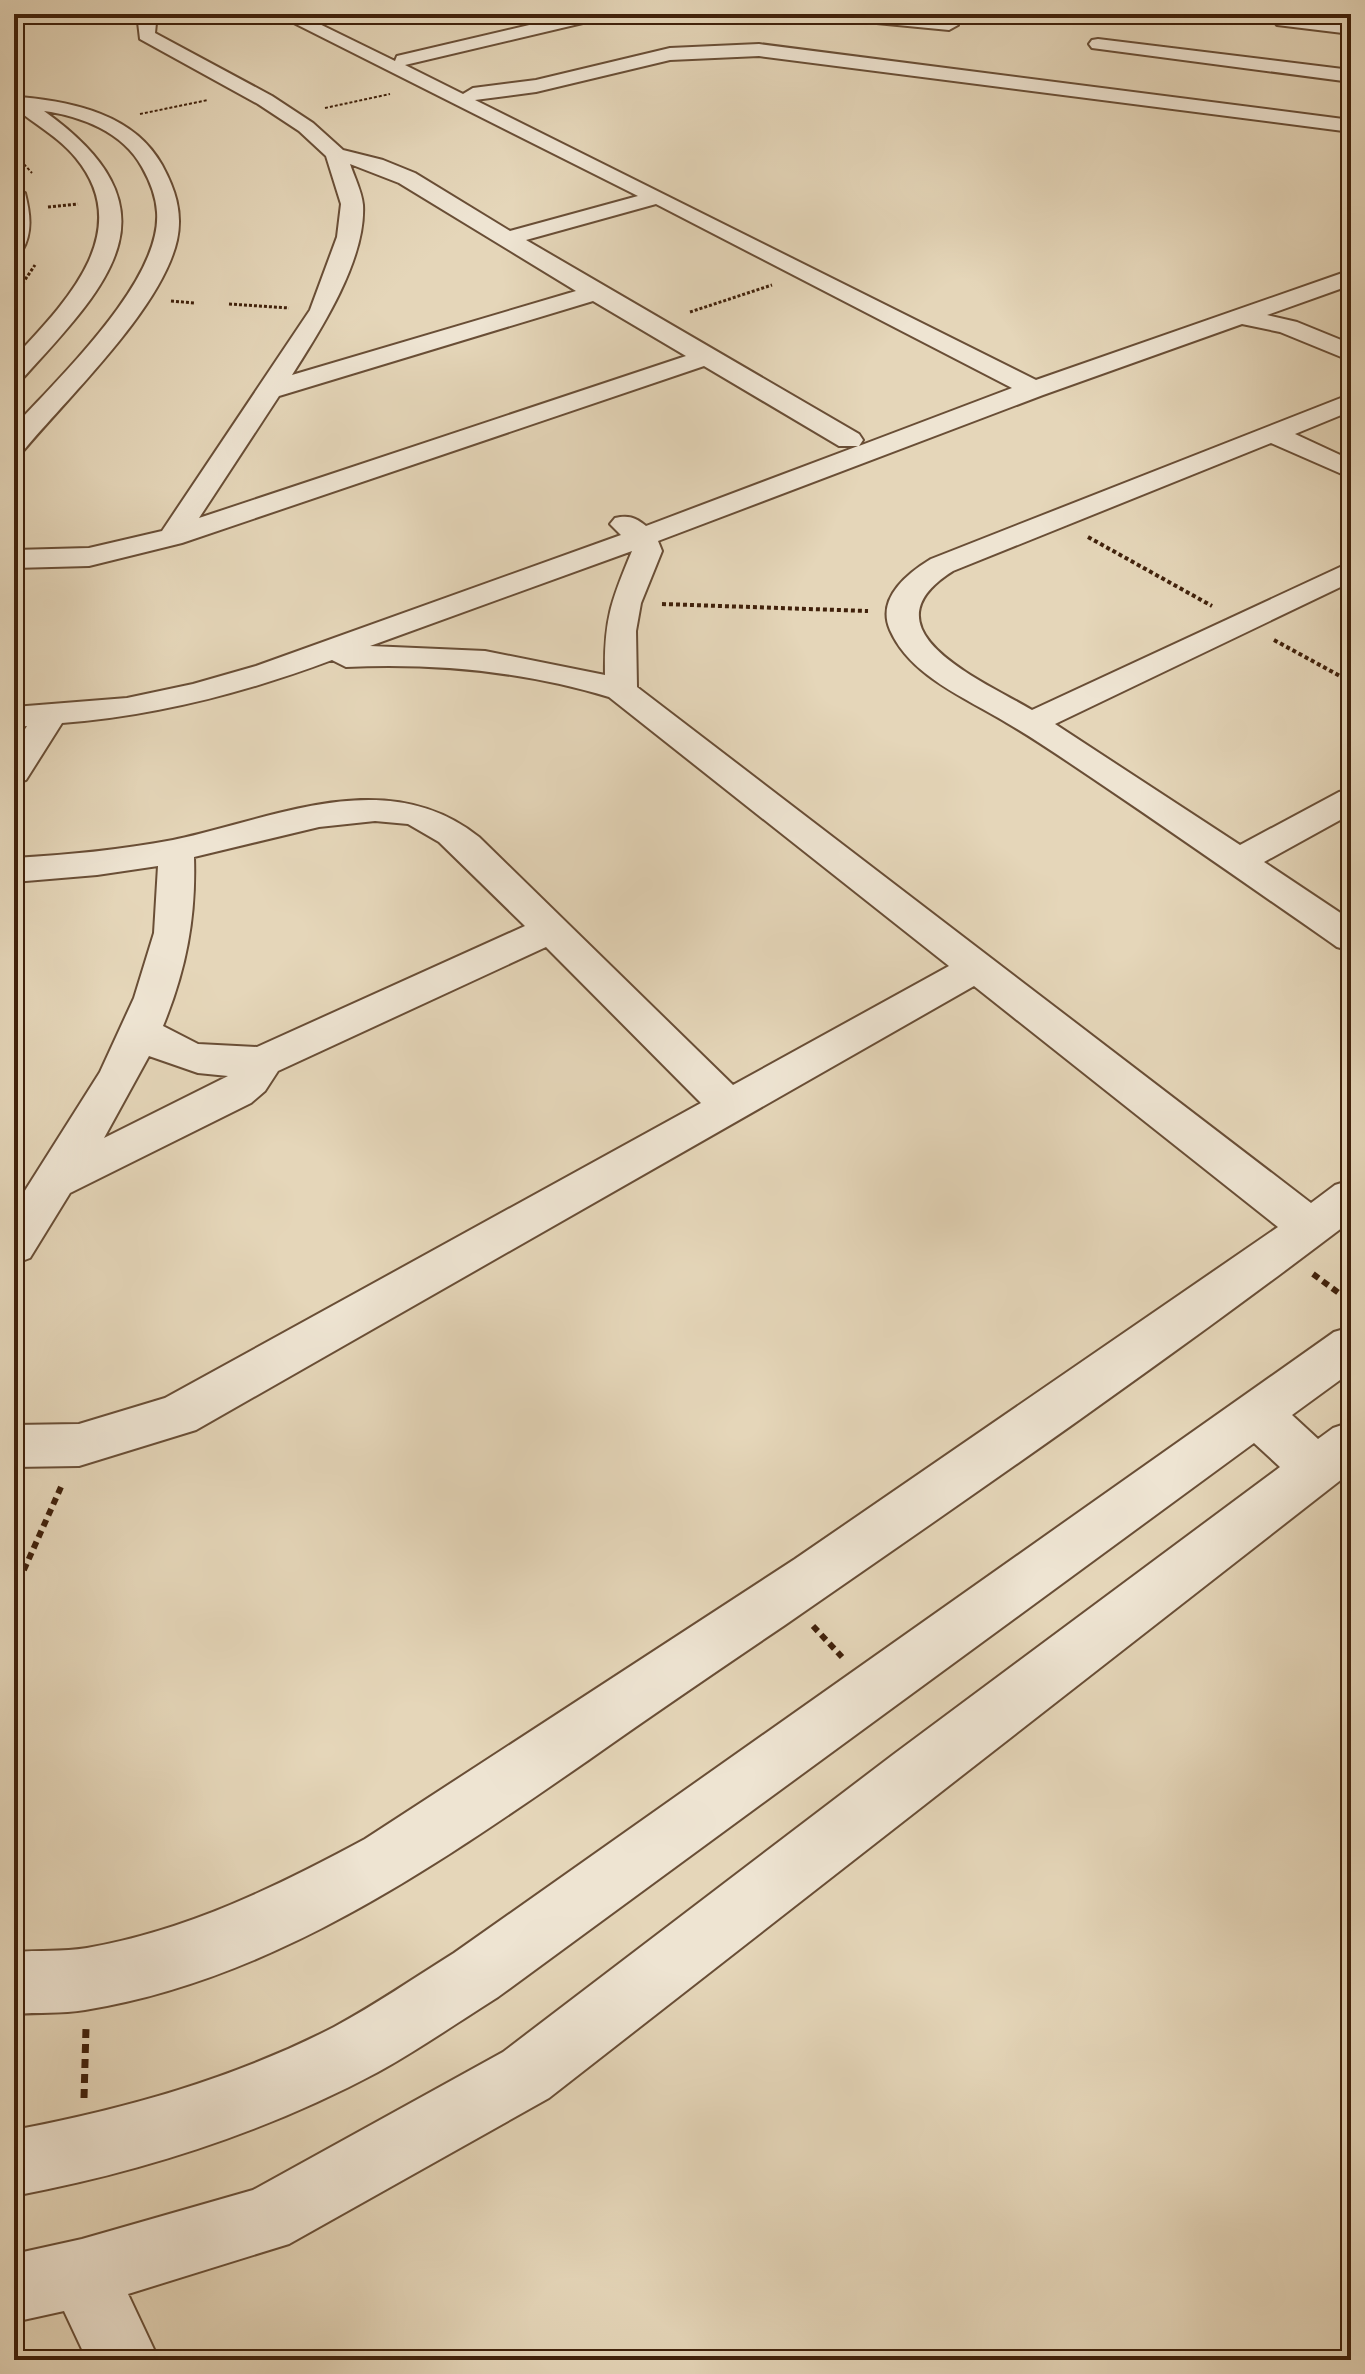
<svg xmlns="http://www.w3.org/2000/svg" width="1365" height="2374" font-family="'Old Standard TT',serif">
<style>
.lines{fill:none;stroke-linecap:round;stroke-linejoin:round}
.minor-casing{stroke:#694e36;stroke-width:4}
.path-far4{stroke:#40210b;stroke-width:2;stroke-dasharray:3 2;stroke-linecap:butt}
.path-far3{stroke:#40210b;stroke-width:3;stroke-dasharray:3 2;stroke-linecap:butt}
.path-far2{stroke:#40210b;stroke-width:4;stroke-dasharray:4 3;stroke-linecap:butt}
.path-far1{stroke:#40210b;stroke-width:6;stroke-dasharray:7 5;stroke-linecap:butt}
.path{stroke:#40210b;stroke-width:7;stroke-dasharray:9 6;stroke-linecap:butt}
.minor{fill:#eee4d2;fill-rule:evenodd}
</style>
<rect width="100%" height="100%" fill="#e5d6b9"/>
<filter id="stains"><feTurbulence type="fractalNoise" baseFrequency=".0025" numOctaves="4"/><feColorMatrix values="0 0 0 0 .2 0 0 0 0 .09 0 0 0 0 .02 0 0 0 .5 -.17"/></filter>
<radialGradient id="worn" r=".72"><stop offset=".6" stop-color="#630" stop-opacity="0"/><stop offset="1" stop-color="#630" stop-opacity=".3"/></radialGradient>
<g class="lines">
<defs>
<path id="minor" d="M144,14H163L156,23L155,33L272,96L313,123L343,150L383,160L415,173L510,231L638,196L276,14H299L395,61L397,56L576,14H607L604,18L405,65L463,94L473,88L536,80L670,48L759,44L1351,120V132L759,56L670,60L536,92L475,100L1036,380L1351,270V285L1267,315L1297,322L1351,344V361L1280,332L1242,324L1043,395L658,541L662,551L641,603L636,631L637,687L1311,1203L1335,1185L1351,1180V1221C1167,1361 976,1493 785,1625C720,1669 655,1713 590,1759C437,1865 273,1980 85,2010C62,2014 38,2012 14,2014V1952C38,1950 63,1952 87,1948C188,1930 276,1887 365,1839L795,1559L1278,1227L974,986L196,1430L79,1466L14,1467V1425L79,1424L165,1398L701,1103L546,947L278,1071L265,1091L251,1103L70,1193L30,1258L14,1264V1208L100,1072L134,998L154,933L158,866L97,875L14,882V858C67,855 120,850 173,840C273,819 387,763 479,837L733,1085L949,966L609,697C523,671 436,663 346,667L332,660C244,693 156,716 62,723L26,780L14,783V746L27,726L14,727V707L127,698L193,684L256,666L621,535L610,524L615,518C628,515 635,517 646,526L858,446H839L704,366L182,543L89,566L14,568V550L89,548L162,531L310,310L337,237L341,204L326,156L299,131L258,104L140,39L138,22ZM350,164L399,183L576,291L292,375C320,331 366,260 363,205C362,192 354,176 350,164ZM656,204L1012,388L859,446L863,440L859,434L526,240ZM593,301L686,356L199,518L279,396ZM632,551C611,601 604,620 605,675L485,651L370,646ZM375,821L408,824L439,842L525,926L257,1047L198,1044L163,1026C186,970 196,918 194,857L319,827ZM149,1056L198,1073L228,1076L104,1138Z
M826,14C850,14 944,11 958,25L949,30L835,19Z
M1283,16L1351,24V34L1277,25L1274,21Z
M1098,39L1351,70V82L1092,48L1089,44L1092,40Z
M20,97C73,102 134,114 162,165C175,189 183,212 177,240C162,308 69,396 24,450L14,452V427C58,378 162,281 157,212C156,196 150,181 142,167C123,132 81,116 44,111C181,209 112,281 23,378L14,381V358C64,304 137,232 76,158C59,137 34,124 14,107V99Z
M14,187L25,193C30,213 33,232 22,251L14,253Z
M1351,394V411L1295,434L1351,460V478L1271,443L953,571C859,630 984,681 1032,710L1351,562V582L1055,724L1240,845L1339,792L1351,789V814L1264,862L1351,920V951L1337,947C1258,892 1178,836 1098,782C1068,762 1038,741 1007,723C966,698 910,676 890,630C876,598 908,573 931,559Z
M1351,1327V1372L1292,1415L1318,1439L1333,1428L1351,1422V1472L549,2098L289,2244L128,2294L159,2360H87L64,2311L14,2322V2254L82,2239L253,2190L503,2052L894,1754L1280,1467L1254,1443L498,1997C458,2022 420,2049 378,2072C264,2133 141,2172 14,2196V2130C125,2109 233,2079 334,2027C375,2005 414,1978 454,1953L1334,1332Z"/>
</defs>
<!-- minor casing -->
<use href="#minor" class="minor-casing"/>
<!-- path-far4 -->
<path class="path-far4" d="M325,108L390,94
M140,114L208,100
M14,153L32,173"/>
<!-- path-far3 -->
<path class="path-far3" d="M48,207L78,204
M14,296L35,265
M171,301L194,303
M229,304L289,308
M690,312L772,285"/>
<!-- path-far2 -->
<path class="path-far2" d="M1088,537L1212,606
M662,604L868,611
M1274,640L1351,682"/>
<!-- path-far1 -->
<path class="path-far1" d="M1313,1274L1351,1302
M14,1592L61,1487
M813,1626L842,1657"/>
<!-- path -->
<path class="path" d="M84,2098L86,2028"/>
<!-- minor -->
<use href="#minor" class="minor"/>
</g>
<!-- margin -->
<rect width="1365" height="2374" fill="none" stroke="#e5d6b9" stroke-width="48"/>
<rect x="16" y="16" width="1333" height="2342" fill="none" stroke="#40210b" stroke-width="4"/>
<rect x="24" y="24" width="1317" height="2326" fill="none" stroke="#40210b" stroke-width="2"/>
<rect width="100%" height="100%" filter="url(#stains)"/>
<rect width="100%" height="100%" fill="url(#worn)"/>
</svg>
